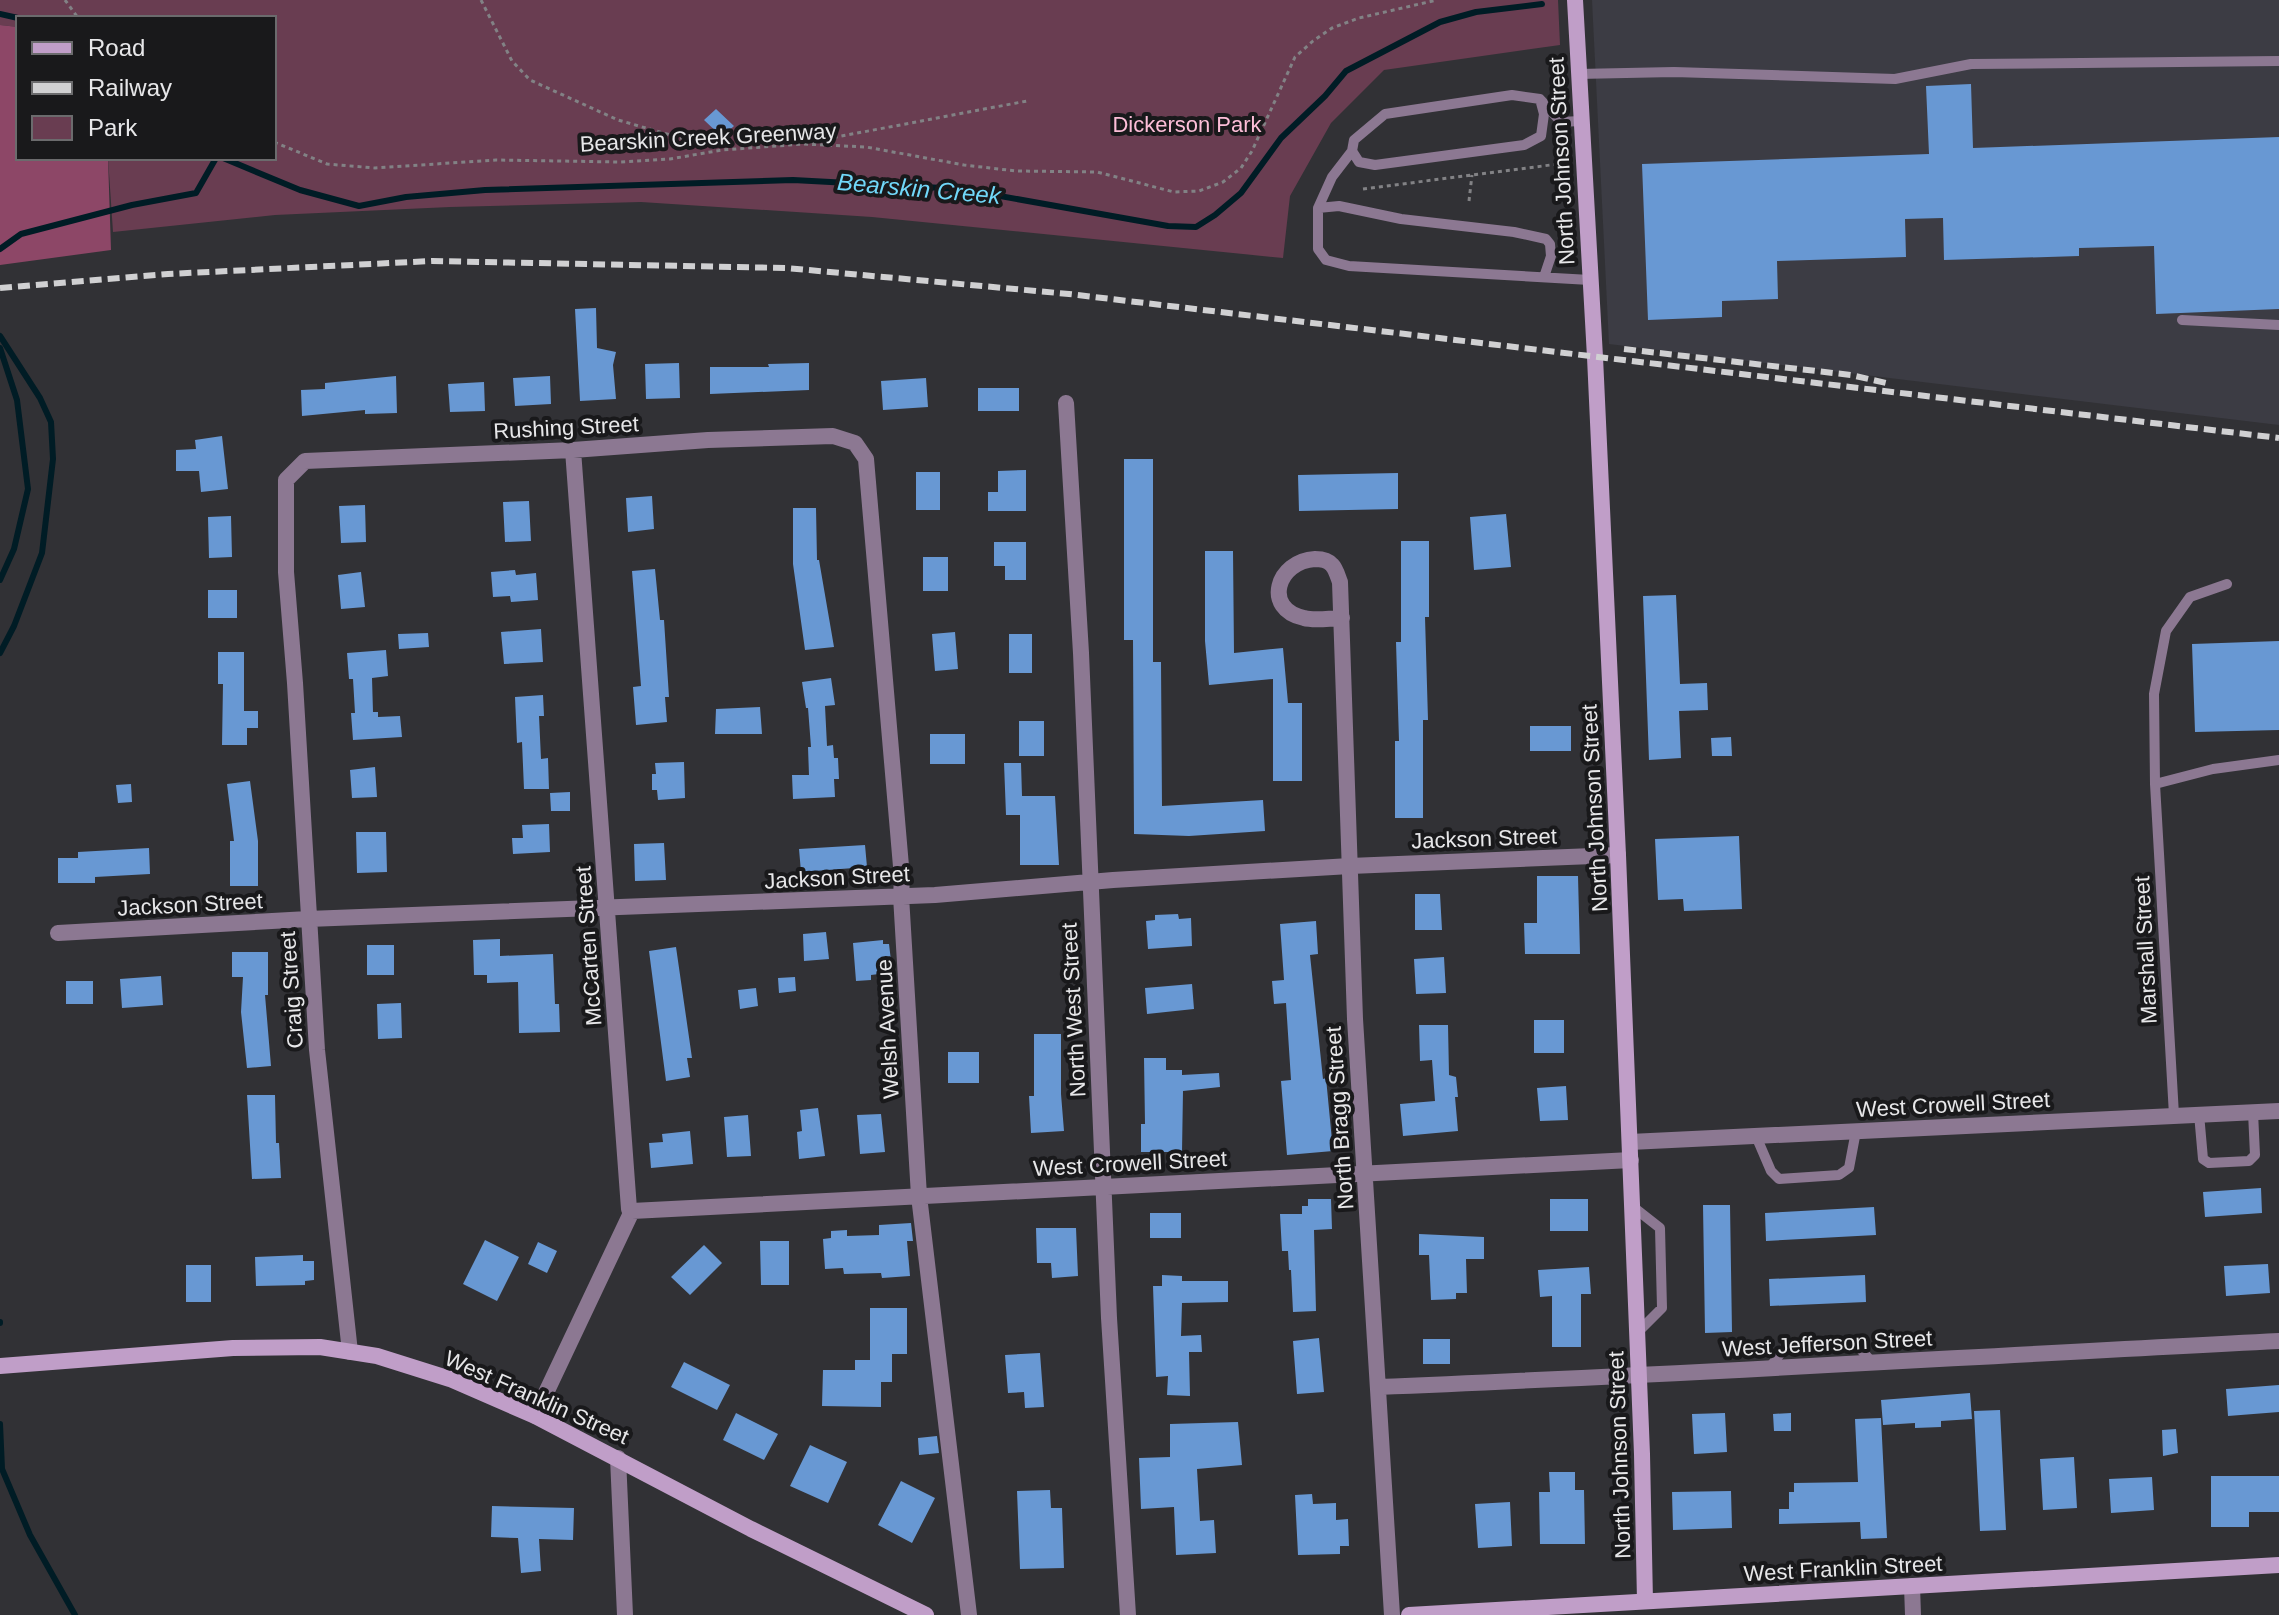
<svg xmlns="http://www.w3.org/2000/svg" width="2279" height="1615" font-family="Arial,sans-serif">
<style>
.built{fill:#3c3c44}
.green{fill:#693d51}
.forest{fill:#8d4767}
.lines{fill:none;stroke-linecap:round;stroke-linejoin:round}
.stream{stroke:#001c25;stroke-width:6}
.building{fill:#6898d3}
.path{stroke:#828285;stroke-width:3;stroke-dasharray:4 4;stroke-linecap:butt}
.service{stroke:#8c7892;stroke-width:10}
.minor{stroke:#8c7892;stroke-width:16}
.tertiary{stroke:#8c7892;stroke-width:16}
.secondary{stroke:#c09ec8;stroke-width:16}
.rail{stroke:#d0d0d2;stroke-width:6;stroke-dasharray:12 6;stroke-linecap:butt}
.labels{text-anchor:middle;stroke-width:8;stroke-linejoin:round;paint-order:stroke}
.park-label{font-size:22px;fill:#fdbed8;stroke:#19191b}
.street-label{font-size:22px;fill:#e7e7e9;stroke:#19191b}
.water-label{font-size:24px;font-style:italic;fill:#71d8f9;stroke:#19191b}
</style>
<rect width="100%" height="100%" fill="#313135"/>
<!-- built -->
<path class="built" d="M1592,0H2279V425L1609,344Z"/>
<!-- green -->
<path class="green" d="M0,0H1558L1560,45L1384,70L1331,123L1290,196L1283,258L872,217L641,202L450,207L275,215L113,232L108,158H274V18H18V27L0,25Z"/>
<!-- forest -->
<path class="forest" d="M0,25L18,27V158H108L111,250L0,265Z"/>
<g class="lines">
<!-- stream -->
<path class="stream" d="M0,14L18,18
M223,158L300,190L359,206L406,197L485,190L793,180L961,189L1168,226L1196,227L1215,215L1241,193L1281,138L1325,96L1346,71L1440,22L1476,12L1542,4
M0,249L21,234L132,205L196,193L216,158
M0,336L40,398L51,422L53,459L42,553L14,626L0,653
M0,348L17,400L28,489L14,549L0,580
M0,1322V1323
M0,1424L2,1469L30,1535L75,1615"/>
</g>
<!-- building -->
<path class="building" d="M1971,84L1973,148L2279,137V309L2156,314L2154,246L2079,248V256L1944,260L1943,218L1905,219L1906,257L1777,261L1778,299L1722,301V317L1648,320L1642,164L1929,154L1926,86Z
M716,109L734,126L722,137L704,120Z
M596,308L597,348L616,352L613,365L616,399L580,401L575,309Z
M679,363L680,398L646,399L645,364Z
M809,363V390L710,394V367H769L768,364Z
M396,376L397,413L365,414V410L302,416L301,390L325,389V383Z
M550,376L551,404L515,406L513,378Z
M926,378L928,407L883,410L881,381Z
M484,382L485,411L450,412L448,384Z
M978,388H1019V411H978Z
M222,436L228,489L201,492L199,471H176V450L196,449L195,440Z
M1124,459H1153V662H1161L1162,806L1263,800L1265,831L1189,836L1134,834L1133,640H1124Z
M1026,470V511H988V492H998V471Z
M916,472H940V510H916Z
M1398,473V509L1299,511L1298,475Z
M652,496L654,529L628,532L626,498Z
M529,501L531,541L505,542L503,502Z
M365,505L366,542L341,543L339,506Z
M793,508H816L817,560H819L834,647L805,650L793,564Z
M1506,514L1511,567L1474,570L1470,517Z
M231,516L232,557L209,558L208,517Z
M1401,541H1429V617H1425L1428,720H1423V818H1395V741H1399L1396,642H1401Z
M994,542H1026V580H1005V566H994Z
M1205,551H1233L1234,653L1283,648L1288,703H1302V781H1273V679L1209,685L1205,641Z
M923,557H948V591H923Z
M655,569L660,620H664L669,697H665L667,722L636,725L633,687L641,686L632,571Z
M515,570L516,575L536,573L538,600L511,602L510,596L493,597L491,572Z
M361,572L365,607L341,609L338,575Z
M208,590H237V618H208Z
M1676,595L1680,684L1707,683L1708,710L1679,711L1681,758L1649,760L1643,596Z
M541,629L543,662L504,664L501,632Z
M955,632L958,669L935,671L932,634Z
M428,633L429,647L399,649L398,634Z
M1009,634H1032V673H1009Z
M2279,641V730L2195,732L2192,644Z
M386,650L388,676L372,678L373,712H378V717L400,716L402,737L353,740L351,713H355L353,679H349L347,653Z
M218,652H244V711H258V728H247V745H222L223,684H218Z
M831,678L835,705L825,706L827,746L833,745L834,758H838L839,779H834L835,797L793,799L792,775H809L808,747H811L808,708H806L802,682Z
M543,695L544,716H539L541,759L548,758L549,789H524L522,742L517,743L515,697Z
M760,707L762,734H715L716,709Z
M1019,721H1044V756H1019Z
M1530,726H1571V751H1530Z
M930,734H965V764H930Z
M1731,737L1732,756H1712L1711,738Z
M684,762L685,798L658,800L657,790H652V774H656L655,763Z
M1004,763H1021L1022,796H1055L1059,865H1020V815H1006Z
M375,767L377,797L352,798L350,770Z
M250,781L258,841V886H230V841H234L227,784Z
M131,784L132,802L118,803L116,785Z
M570,792V811H551L550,793Z
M549,824L550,852L513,854L512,838H523L522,825Z
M356,832H386L387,872L357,873Z
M1739,836L1742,909L1684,911L1683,899L1658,900L1655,839Z
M664,843L666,880L635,881L634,844Z
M865,845L867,867L801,872L799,849Z
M149,848L150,874L95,877V883H58V858H78V852Z
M1537,876H1578L1580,954H1525L1524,923H1537Z
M1415,894H1440L1442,930H1415Z
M1178,914L1179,919L1191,918L1192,946L1148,949L1146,921L1155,920V915Z
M1316,921L1318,954L1310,955L1323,1079L1326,1078L1333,1151L1287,1155L1281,1081L1291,1080L1286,1003L1274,1004L1272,981L1284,980L1280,924Z
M826,932L829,959L804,961L803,934Z
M500,939V956L553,954L555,1004H559L560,1032L519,1033L518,982L487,983V975H474L473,940Z
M883,940V944H889L892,969H887V973L871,975V980L856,981L853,943Z
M367,945H394V975H367Z
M676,947L692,1058H687L690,1077L666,1081L649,951Z
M232,952H268V995H265L271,1066L247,1068L241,1012L243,977H232Z
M1444,957L1446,993L1416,994L1414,959Z
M161,976L163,1005L122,1008L120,979Z
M795,977L796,991L779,993L778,978Z
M66,981H93V1004H66Z
M1192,984L1194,1009L1147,1014L1145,988Z
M756,988L758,1006L740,1009L738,990Z
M401,1003L402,1038L378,1039L377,1004Z
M1534,1020H1564V1053H1534Z
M1419,1025H1448L1449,1075L1456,1077L1458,1097H1455L1458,1131L1403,1136L1400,1104L1435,1101L1432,1060L1420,1061Z
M1034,1034H1061V1094L1064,1131L1031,1133L1029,1096H1034Z
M948,1052H979V1083H948Z
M1144,1058H1166V1070H1182V1075L1219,1073L1220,1087L1183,1091L1182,1152H1141V1124H1145Z
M1566,1086L1568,1120L1540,1121L1537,1088Z
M247,1095H275L276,1143H279L281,1178L252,1179Z
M818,1108L825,1156L799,1159L797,1132L802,1131L800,1110Z
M881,1114L885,1152L860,1154L857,1115Z
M748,1115L751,1156L727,1157L724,1117Z
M690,1131L693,1164L651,1168L649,1143L663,1142L662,1134Z
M2261,1188L2262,1213L2205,1217L2203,1192Z
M1308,1199H1331L1332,1229L1314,1230L1316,1311L1293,1312L1291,1270H1289L1288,1251H1282L1280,1214H1302V1206H1308Z
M1550,1199H1588V1231H1550Z
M1703,1205H1730L1732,1332L1705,1333Z
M1874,1207L1876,1235L1766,1241L1765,1213Z
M1150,1213H1181V1238H1150Z
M911,1223L913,1241H907L910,1276L882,1278L881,1273L844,1274L843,1268L825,1269L823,1239L831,1238V1231L847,1230V1236L879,1235V1225Z
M1036,1228H1076L1078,1276L1052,1278L1051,1263H1037Z
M1419,1234L1484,1237V1259H1466L1467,1293H1456V1299L1431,1300L1429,1255H1419Z
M485,1240L519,1257L497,1301L463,1284Z
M760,1241H789V1285H761Z
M538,1242L557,1251L547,1273L528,1264Z
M704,1245L722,1263L690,1295L671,1277Z
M303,1255V1261H314V1280L305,1281V1285L256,1286L255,1257Z
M2268,1264L2270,1293L2226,1296L2224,1266Z
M186,1265H211V1302H186Z
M1589,1267L1591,1294H1581V1347H1552V1296L1540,1297L1538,1270Z
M1162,1275L1182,1276V1281H1228V1302L1182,1303L1181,1336L1201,1335L1202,1352H1189L1190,1396L1167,1395L1168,1376L1156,1377L1153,1286H1162Z
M1865,1275L1866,1302L1770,1306L1769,1279Z
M870,1308H907V1354H892V1382H881V1407L822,1406L823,1370H855V1360H870Z
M1319,1338L1324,1392L1297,1394L1293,1341Z
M1423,1339H1450V1364H1423Z
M1040,1353L1044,1407L1025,1408L1024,1392L1008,1393L1005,1355Z
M684,1362L730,1385L717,1410L671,1387Z
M2279,1385V1412L2228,1416L2226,1389Z
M1970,1393L1972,1419L1941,1421V1427L1915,1428V1423L1883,1425L1881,1400Z
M2000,1410L2006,1530L1980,1531L1974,1411Z
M736,1413L778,1434L764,1460L723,1440Z
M1725,1413L1727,1452L1694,1454L1692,1414Z
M1791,1413V1431H1774L1773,1414Z
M1881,1418L1887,1538L1861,1539L1860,1522L1779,1524V1509H1789V1492H1794V1483L1858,1482L1855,1419Z
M1238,1422L1242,1465L1197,1469L1200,1521L1214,1520L1216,1553L1176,1555L1174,1507L1141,1509L1139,1458L1170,1457V1424Z
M2176,1429L2178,1453L2163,1456L2162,1430Z
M937,1436L939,1453L919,1455L918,1438Z
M810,1445L847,1462L828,1503L790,1486Z
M2074,1457L2077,1508L2043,1510L2040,1459Z
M1549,1472H1575V1490H1584L1585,1544H1540L1539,1492H1550Z
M2211,1476H2279V1512H2249V1527H2211Z
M2152,1477L2154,1510L2111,1513L2109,1479Z
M901,1481L935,1498L912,1543L878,1525Z
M1050,1490L1051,1508H1062L1064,1568L1020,1569L1017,1491Z
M1731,1491L1732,1528L1673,1530L1672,1492Z
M1312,1494L1313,1504L1336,1503V1520L1348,1519L1349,1546H1340V1554L1298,1555L1295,1495Z
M1510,1502L1512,1546L1478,1548L1475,1504Z
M492,1506L574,1508L573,1540L539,1539L541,1571L521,1573L518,1538L491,1537Z"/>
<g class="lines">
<!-- path -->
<path class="path" d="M65,0L78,18
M481,0L512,61L530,80L618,120L719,149
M274,142L327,164L375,168L496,160L620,162L670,159L722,150L803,144L866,147L964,165L1016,171L1097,172L1174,192L1199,191L1223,182L1241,168L1252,151L1295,57L1313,41L1332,28L1359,18L1437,0
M810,142L1027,101
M1363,189L1566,163
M1469,201L1472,175"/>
<!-- service -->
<path class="service" d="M1578,74L1674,72L1895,79L1971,64L2279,61
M1540,99L1544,114L1541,136L1524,145L1375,165L1359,162L1352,151L1354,140L1385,114L1512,95L1540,99L1561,122L1580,121
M1352,151L1332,177L1318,208V249L1326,260L1349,266L1590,280
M1318,208L1339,206L1401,219L1514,232L1546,239L1550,244L1551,256L1544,277
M2182,320L2279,325
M2155,784L2213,769L2279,760
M2199,1114L2203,1159L2209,1163L2249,1161L2255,1155L2253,1112
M2174,1115L2155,784L2154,694L2166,631L2190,597L2227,584
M1756,1136L1771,1171L1779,1179L1839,1175L1849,1168L1856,1131
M1632,1206L1660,1228L1662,1308L1637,1333
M1770,1367L1787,1345L1855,1343L1871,1361"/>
<!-- minor -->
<path class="minor" d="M1066,403L1081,653L1109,1318L1128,1615
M1342,618C1330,618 1315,621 1304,618C1262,609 1277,561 1315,559C1321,559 1328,560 1332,565C1336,569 1338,577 1340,582L1355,1019L1392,1615
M58,933L308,919L935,895L1113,880L1350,866L1618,855
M632,1211L1631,1160
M350,1352L317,1050L295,683L286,572V480L305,461L573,450L708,440L833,436L855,443L866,459L902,878L901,896L919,1196L969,1615
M1378,1387C1678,1375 1979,1356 2279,1341
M535,1416L632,1211L629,1209L573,450
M618,1458L625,1615
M1912,1586L1913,1615"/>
<!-- tertiary -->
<path class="tertiary" d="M1630,1142L2279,1111"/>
<!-- secondary -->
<path class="secondary" d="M1575,0L1595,357L1618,855L1642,1454L1645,1601
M0,1366L233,1348L320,1347L377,1356L450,1379L535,1416L751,1529L926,1615
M1409,1615L2279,1565"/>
<!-- rail -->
<path class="rail" d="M0,288L168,274L432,261L786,268L1069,294L2279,438
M1624,349L1851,375L1886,383"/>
</g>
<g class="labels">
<!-- park labels -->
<g class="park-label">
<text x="1187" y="132">Dickerson Park</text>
</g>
<!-- street labels -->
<g class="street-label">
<text transform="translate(708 137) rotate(-3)" y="8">Bearskin Creek Greenway</text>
<text transform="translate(1561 161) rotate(-93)" y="8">North Johnson Street</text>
<text transform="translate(566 427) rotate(-3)" y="8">Rushing Street</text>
<text transform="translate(1594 808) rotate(-93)" y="8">North Johnson Street</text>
<text transform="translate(1484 838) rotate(-2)" y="8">Jackson Street</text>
<text transform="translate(837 877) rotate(-3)" y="8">Jackson Street</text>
<text transform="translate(190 904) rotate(-3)" y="8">Jackson Street</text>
<text transform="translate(588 946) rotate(-94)" y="8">McCarten Street</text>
<text transform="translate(2145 950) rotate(-93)" y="8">Marshall Street</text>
<text transform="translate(291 990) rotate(-94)" y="8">Craig Street</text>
<text transform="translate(1073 1010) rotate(-93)" y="8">North West Street</text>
<text transform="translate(887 1029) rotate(-93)" y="8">Welsh Avenue</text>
<text transform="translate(1953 1104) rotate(-3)" y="8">West Crowell Street</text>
<text transform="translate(1339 1118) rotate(-94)" y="8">North Bragg Street</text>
<text transform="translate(1130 1163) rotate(-3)" y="8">West Crowell Street</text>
<text transform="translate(1827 1343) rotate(-3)" y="8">West Jefferson Street</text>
<text transform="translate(537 1397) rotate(24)" y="8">West Franklin Street</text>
<text transform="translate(1619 1455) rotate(-92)" y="8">North Johnson Street</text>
<text transform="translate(1843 1568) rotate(-3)" y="8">West Franklin Street</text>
</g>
<!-- water labels -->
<g class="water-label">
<text transform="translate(919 189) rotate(5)" y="8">Bearskin Creek</text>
</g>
</g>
<!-- legend -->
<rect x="16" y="16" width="260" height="144" fill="#19191b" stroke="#6b6b6d" stroke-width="2"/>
<rect x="32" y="42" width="40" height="12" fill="#c09ec8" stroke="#6b6b6d" stroke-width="2"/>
<text x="88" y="56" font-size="24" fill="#e7e7e9">Road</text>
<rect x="32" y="82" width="40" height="12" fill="#d0d0d2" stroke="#6b6b6d" stroke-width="2"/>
<text x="88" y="96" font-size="24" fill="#e7e7e9">Railway</text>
<rect x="32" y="116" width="40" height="24" fill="#693d51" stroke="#6b6b6d" stroke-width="2"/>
<text x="88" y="136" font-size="24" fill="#e7e7e9">Park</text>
</svg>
